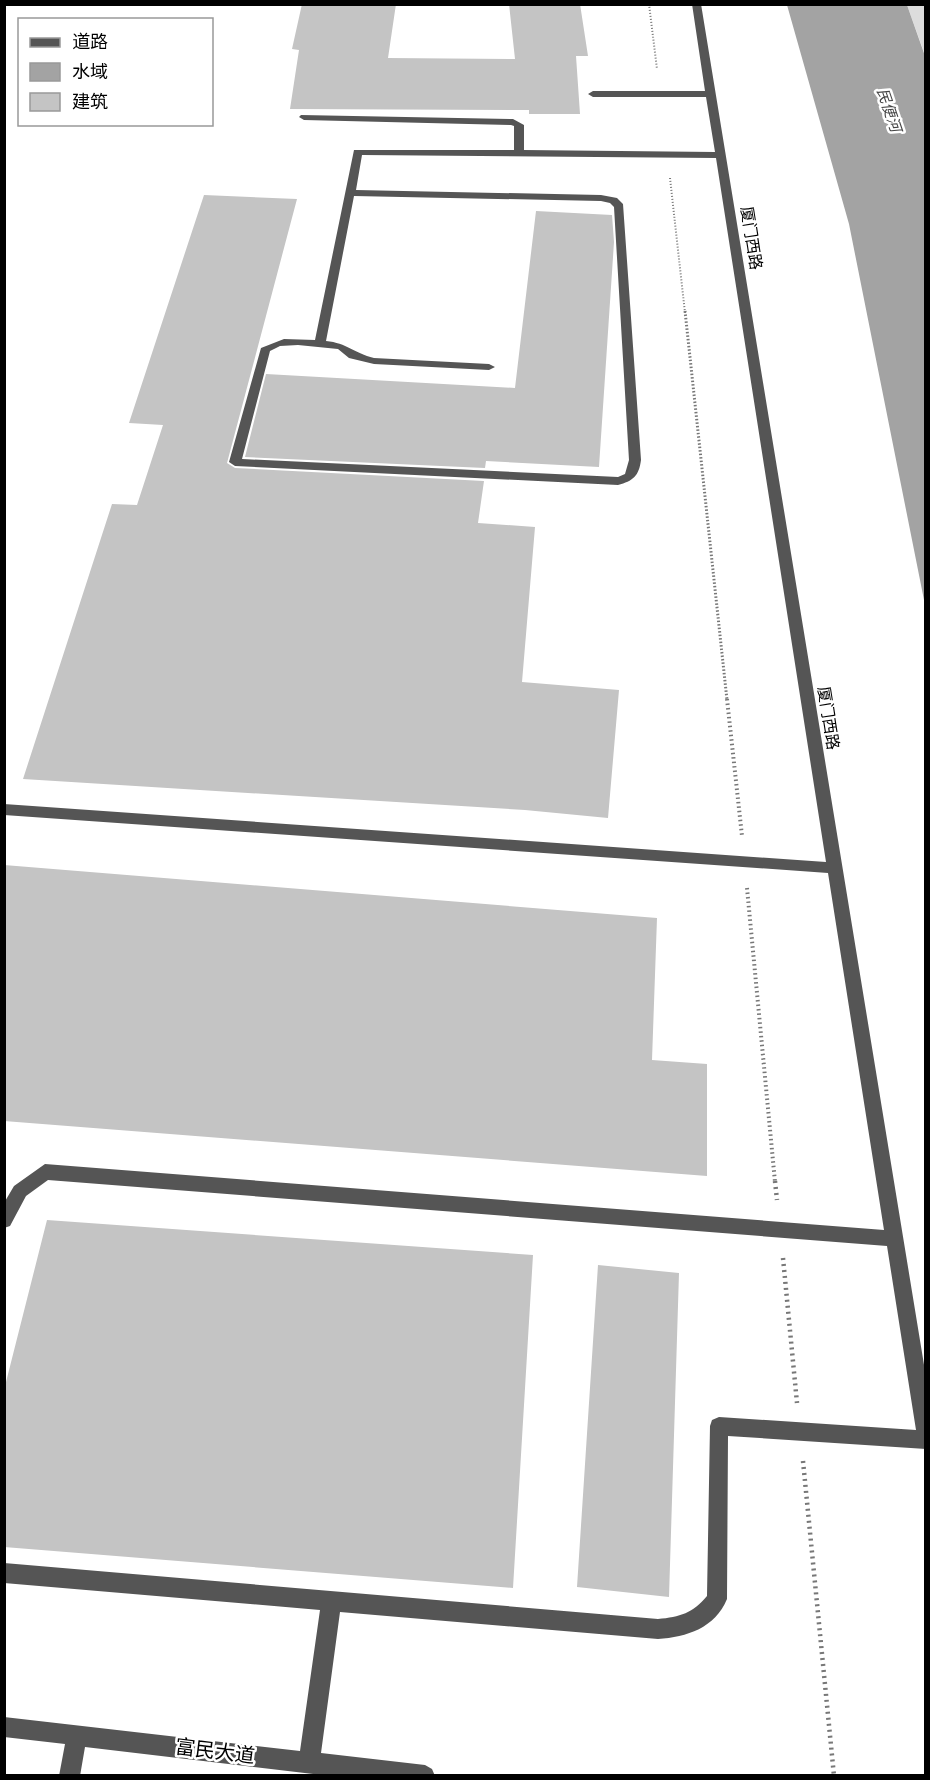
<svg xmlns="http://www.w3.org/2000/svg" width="930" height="1780" font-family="Helvetica,'Noto Sans SC',sans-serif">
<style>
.green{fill:#dcdcdc}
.water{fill:#a3a3a3}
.building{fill:#c4c4c4}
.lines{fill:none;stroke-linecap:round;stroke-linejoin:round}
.path-far3{stroke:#777;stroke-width:2;stroke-dasharray:1 2;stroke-linecap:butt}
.path-far2{stroke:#777;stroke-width:3;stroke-dasharray:1.5 2;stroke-linecap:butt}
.path-far1{stroke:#777;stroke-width:4;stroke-dasharray:1.5 3;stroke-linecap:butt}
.path{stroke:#777;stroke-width:4.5;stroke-dasharray:2 4;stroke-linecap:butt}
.minor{fill:#555;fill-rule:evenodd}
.labels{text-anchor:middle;stroke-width:5;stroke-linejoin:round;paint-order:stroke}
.far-water-label{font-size:15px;font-style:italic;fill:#444;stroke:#fff}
.street-label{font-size:16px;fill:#000;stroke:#fff}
.near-street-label{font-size:20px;fill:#000;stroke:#fff}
</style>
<rect width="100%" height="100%" fill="#fff"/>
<!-- green -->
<path class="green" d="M907,5H925V55Z"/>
<!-- water -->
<path class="water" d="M787,5H907L925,56V605L849,224Z"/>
<!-- building -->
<path class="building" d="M302,4H396L388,58L515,59L509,4H580L588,56H576L580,114H529V110L290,109L299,50L292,49Z
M204,195L297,199L227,463L235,468L484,481L478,523L535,527L522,682L619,690L608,818L525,810L23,779L112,504L137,505L163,425L129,423Z
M536,211L612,215L614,242L599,467L486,461L485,468L245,457L266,374L515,388Z
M4,865L657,918L652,1060L707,1064V1176L4,1121Z
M47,1220L533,1255L513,1588L4,1547V1390Z
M598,1265L679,1273L669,1597L577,1587Z"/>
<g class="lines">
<!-- path-far3 -->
<path class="path-far3" d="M649,4L657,69
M670,178L685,313"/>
<!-- path-far2 -->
<path class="path-far2" d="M685,311L727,700"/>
<!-- path-far1 -->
<path class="path-far1" d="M727,699L742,836
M747,888L775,1182"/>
<!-- path -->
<path class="path" d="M775,1181L777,1200
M783,1258L797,1403
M803,1461L834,1776"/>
<!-- minor -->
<path class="minor" d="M692,4H701L926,1377V1449L728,1436L727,1599C715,1628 687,1637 658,1639L340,1612L321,1753L425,1765L432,1769L435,1776H330L85,1747L80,1776H59L65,1744L4,1737V1717L300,1751L320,1610L4,1583V1563L658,1619C680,1617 693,1613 707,1596L710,1426L712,1420L719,1417L916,1430L887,1246L48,1180L26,1196L10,1226L4,1228V1203L14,1186L45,1164L884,1230L828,873L4,815V804L826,862L716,158L362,155L356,190L601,195L617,198L623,204L641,460C639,476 633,481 618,485L235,466L229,462L261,348L284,339L315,340L354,150H514V126L511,125L304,120L299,117L301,115L513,119L524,125V150L715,152L706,97H593L588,94L593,91H705ZM354,196L601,201L610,203L614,207L629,460L625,474L618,477L242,459L270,351L280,346L298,345L338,349L349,358L374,364L489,370L495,367L489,364L374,358C354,353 347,343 326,341Z"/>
</g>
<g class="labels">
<!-- far-water labels -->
<g class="far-water-label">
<text transform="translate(889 110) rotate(71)" y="5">民便河</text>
</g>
<!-- street labels -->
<g class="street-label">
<text transform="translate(752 238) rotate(81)" y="6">厦门西路</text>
<text transform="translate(829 718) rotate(81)" y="6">厦门西路</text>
</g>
<!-- near-street labels -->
<g class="near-street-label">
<text transform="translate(215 1751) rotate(7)" y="7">富民大道</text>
</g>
</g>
<!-- border -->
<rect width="930" height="1780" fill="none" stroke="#000000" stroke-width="12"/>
<!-- legend -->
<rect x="18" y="18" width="195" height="108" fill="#ffffff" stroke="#999999" stroke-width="1.5"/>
<rect x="30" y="38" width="30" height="9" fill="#555555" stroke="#999999" stroke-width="1.5"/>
<text x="72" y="48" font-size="18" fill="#000000">道路</text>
<rect x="30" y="63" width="30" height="18" fill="#a3a3a3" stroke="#999999" stroke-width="1.5"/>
<text x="72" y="78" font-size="18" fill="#000000">水域</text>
<rect x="30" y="93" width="30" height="18" fill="#c4c4c4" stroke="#999999" stroke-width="1.5"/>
<text x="72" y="108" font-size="18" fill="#000000">建筑</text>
</svg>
